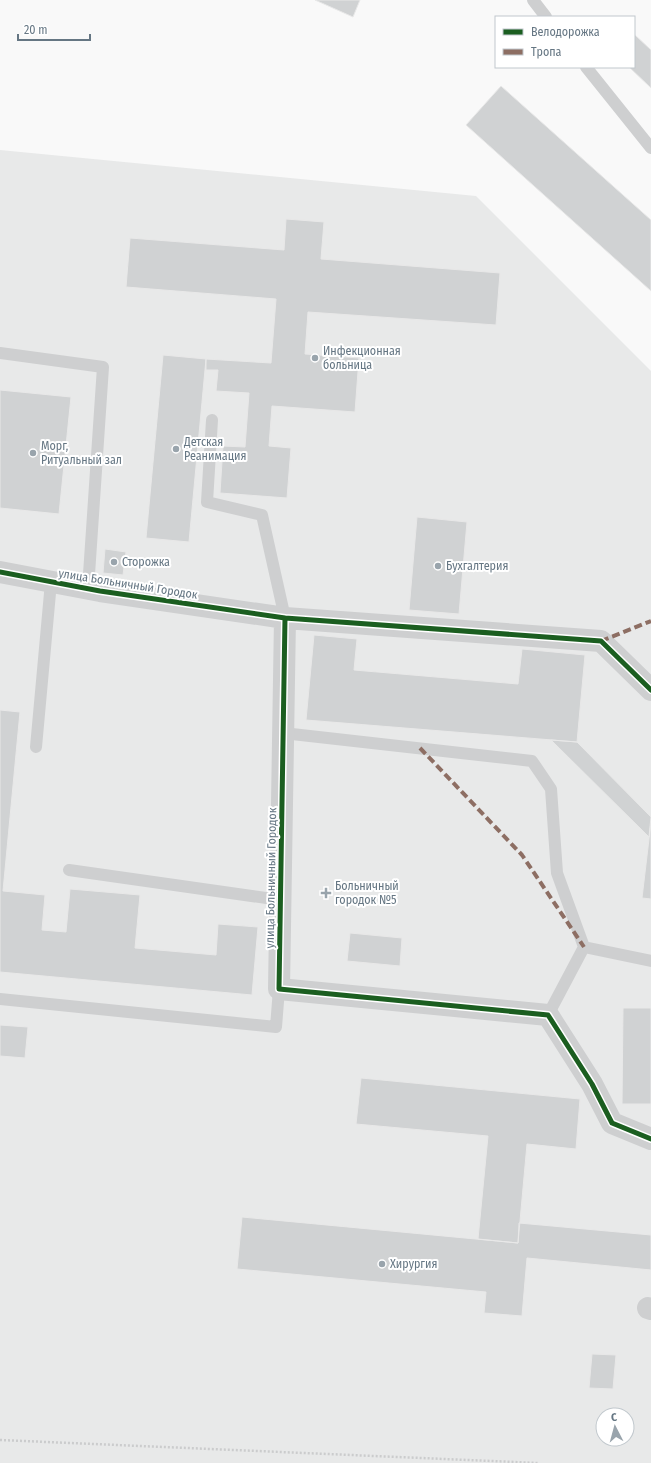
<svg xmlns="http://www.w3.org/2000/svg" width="651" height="1463" font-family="'Fira Sans Condensed',sans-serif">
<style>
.built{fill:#e8e9e9;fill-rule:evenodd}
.building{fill:#d0d2d3;stroke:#e8e8e8}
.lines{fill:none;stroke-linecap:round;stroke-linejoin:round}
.path{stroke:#cbcccd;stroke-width:2.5;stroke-dasharray:2 2;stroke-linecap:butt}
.lane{stroke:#cecfd0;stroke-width:12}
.street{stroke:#cecfd0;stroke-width:22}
.quiet{stroke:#8d6e63;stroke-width:4;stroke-dasharray:8 4;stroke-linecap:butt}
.cycleway-casing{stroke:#fff;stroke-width:8}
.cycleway{stroke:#1b5e20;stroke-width:5}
.poi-dot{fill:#99a4ac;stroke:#fff;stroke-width:1.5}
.labels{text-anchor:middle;stroke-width:4;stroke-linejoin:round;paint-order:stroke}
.poi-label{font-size:12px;fill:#657683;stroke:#fff;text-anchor:start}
.street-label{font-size:12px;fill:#657683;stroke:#fff}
</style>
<rect width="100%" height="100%" fill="#f9f9f9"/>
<!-- built -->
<path class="built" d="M0,150L476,196L651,371V1463H0ZM603,1415H627V1439H603Z"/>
<!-- building -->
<path class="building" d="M315,0H360L353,17Z
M634,34L651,50V88L629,67H634Z
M501,86L651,220V291L466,125Z
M286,219L324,222L321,259L500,273L496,325L308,312L305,354L359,358L355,412L272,406L269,446L291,448L287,498L220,493L223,446L245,447L249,393L216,391L218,370H206V359L271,363L276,299L126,287L130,238L284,250Z
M163,355L206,359L189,542L146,538Z
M0,390L71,397L59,514L0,508Z
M417,517L467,522L459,614L409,610Z
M105,549L126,552L123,575L103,573Z
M314,635L357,639L354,670L518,684L522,649L585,655L577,742L306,720Z
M0,710L20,712L3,891L45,895L42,930L66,932L70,889L140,895L135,948L216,955L218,924L258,927L252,995L0,972Z
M551,740L577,742L651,817L649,837Z
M651,822V899L642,898Z
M350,933L402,938L400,966L347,961Z
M623,1008H651V1104H622Z
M0,1025L28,1027L25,1058L0,1056Z
M361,1078L580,1099L576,1149L527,1144L518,1243L478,1239L488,1136L356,1124Z
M242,1217L518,1243L519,1223L651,1235V1270L527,1258L522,1316L484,1313L486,1292L237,1269Z
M592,1354L616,1355L613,1389L589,1388Z"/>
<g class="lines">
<!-- path -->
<path class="path" d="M0,1440L538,1463"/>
<!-- lane -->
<path class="lane" d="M533,0L546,17
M586,67L651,148
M0,353L103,367L88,589
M212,420L207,502L262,515L285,618
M283,733L532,761L551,789L557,873L584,947L548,1015
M36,747L51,582
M69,870L280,900
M584,947L651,961
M0,999L276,1027L279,989"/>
<!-- street -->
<path class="street" d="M0,572L100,591L285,618L279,989L548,1015L592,1084L612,1123L651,1139
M285,618L601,641L651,690
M648,1308L651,1309"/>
<!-- quiet -->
<path class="quiet" d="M601,641L651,621
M420,748L522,855L584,947"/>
<defs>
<path id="cycleway" d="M0,572L100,591L285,618L279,989L548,1015L592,1084L612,1123L651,1139
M285,618L601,641L651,690"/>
</defs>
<!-- cycleway casing -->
<use href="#cycleway" class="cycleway-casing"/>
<!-- cycleway -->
<use href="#cycleway" class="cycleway"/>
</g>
<!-- markers -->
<g class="poi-dot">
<circle cx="315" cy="358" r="4"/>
<circle cx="176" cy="449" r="4"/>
<circle cx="33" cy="453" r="4"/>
<circle cx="114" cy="562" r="4"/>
<circle cx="438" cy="566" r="4"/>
<path d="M324 887h4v4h4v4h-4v4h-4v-4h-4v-4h4z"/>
<circle cx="382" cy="1264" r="4"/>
</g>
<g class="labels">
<!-- poi labels -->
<g class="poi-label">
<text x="323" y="355">Инфекционная<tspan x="323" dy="14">больница</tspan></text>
<text x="184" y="446">Детская<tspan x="184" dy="14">Реанимация</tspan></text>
<text x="41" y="450">Морг,<tspan x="41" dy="14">Ритуальный зал</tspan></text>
<text x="122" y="566">Сторожка</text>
<text x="446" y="570">Бухгалтерия</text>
<text x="335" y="890">Больничный<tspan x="335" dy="14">городок №5</tspan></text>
<text x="390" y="1268">Хирургия</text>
</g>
<!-- street labels -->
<g class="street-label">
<text transform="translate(128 584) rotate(9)" y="4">улица Больничный Городок</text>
<text transform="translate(271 878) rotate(-89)" y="4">улица Больничный Городок</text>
</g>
</g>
<!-- legend -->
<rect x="495" y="16" width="140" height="52" fill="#ffffff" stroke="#c1c8cd"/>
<rect x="503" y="29" width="20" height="6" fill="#1b5e20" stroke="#c1c8cd"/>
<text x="531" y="36" font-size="12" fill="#657683">Велодорожка</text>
<rect x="503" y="49" width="20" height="6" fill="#8d6e63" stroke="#c1c8cd"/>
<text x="531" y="56" font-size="12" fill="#657683">Тропа</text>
<!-- north arrow -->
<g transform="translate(615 1427) rotate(354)"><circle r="19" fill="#ffffff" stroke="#c1c8cd"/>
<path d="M0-3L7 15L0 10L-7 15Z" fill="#99a4ac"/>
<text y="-6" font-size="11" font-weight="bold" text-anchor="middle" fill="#657683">С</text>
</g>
<!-- scale -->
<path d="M18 34v6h72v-6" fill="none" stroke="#657683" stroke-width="2"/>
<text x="24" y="34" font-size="12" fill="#657683" stroke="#ffffff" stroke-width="3" paint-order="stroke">20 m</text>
</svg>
